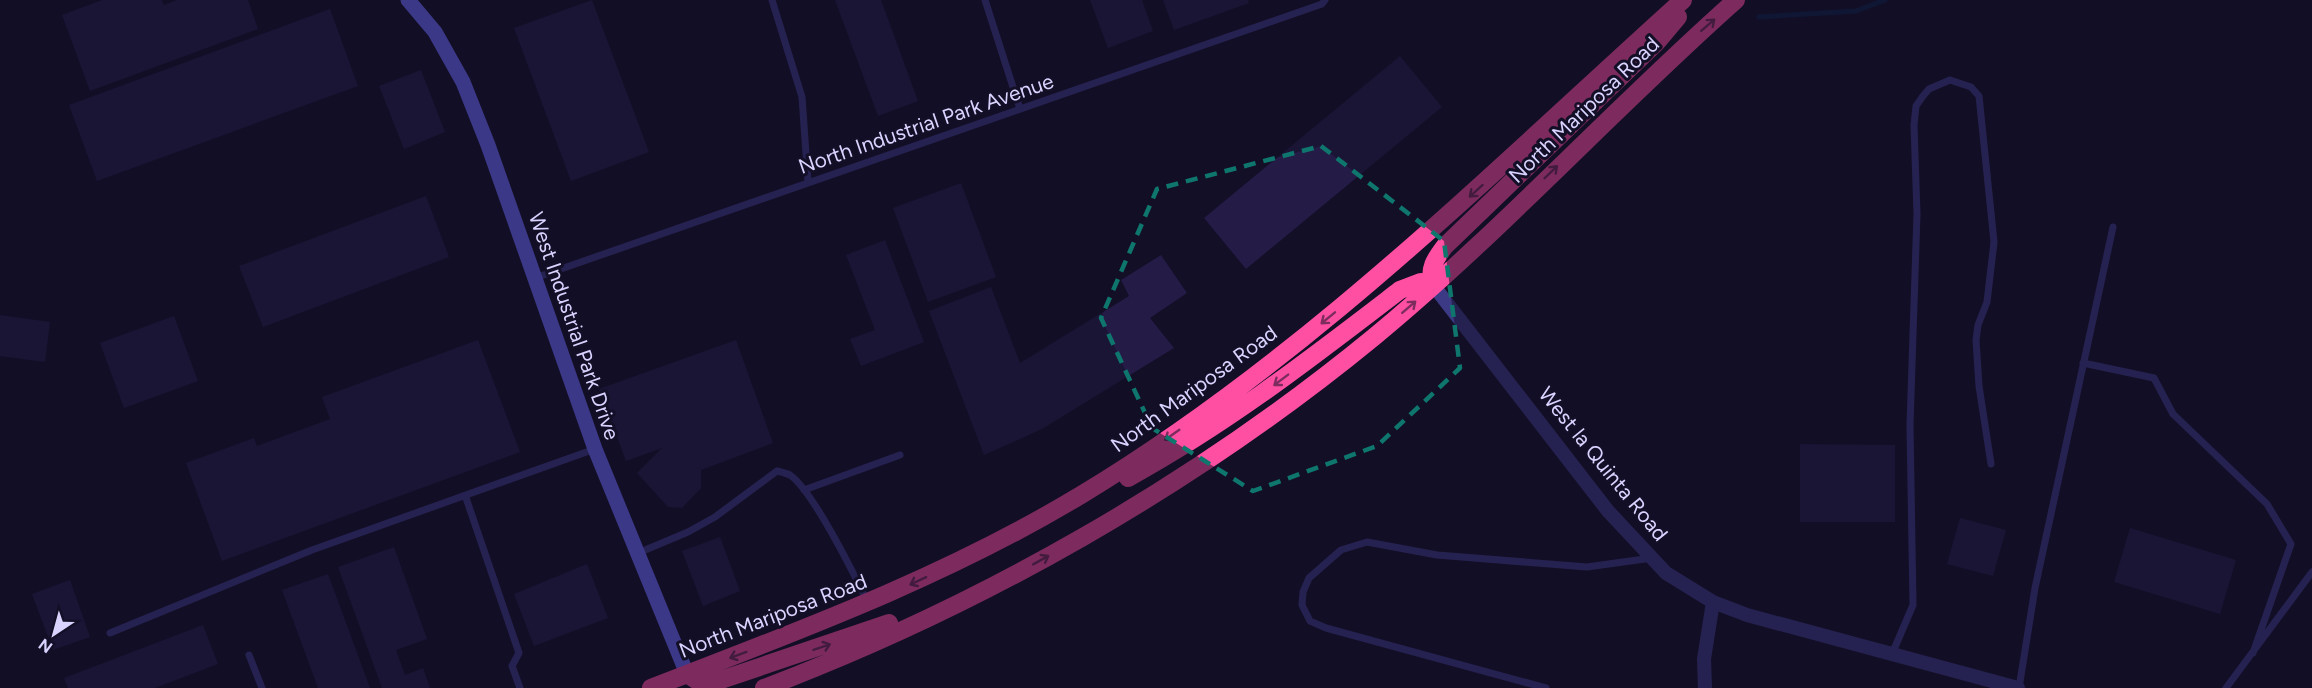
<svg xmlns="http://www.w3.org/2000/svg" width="2312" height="688" font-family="Figtree,sans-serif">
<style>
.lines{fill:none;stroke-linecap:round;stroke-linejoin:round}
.stream{stroke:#0c2248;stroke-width:5}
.building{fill:#241b47}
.lane{stroke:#3d3a85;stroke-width:7}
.street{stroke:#3d3a85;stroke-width:14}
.secondary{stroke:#6f6bff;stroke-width:15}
.highway{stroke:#ff4fa3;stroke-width:18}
.oneway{stroke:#7d2c5e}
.marked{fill:none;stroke:#0f766e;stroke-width:4.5;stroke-dasharray:12 8;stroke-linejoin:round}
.labels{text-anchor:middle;stroke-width:6;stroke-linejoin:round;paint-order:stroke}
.street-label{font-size:21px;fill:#d9d4ff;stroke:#130f26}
</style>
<rect width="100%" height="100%" fill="#130f26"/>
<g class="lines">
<!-- stream -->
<path class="stream" d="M1759,17L1856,11L1885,0"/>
</g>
<!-- building -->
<path class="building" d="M102,0H162L164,5L177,0H248L258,29L90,91L62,15Z
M592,0L649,152L571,181L514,28Z
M835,0H881L918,101L878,116Z
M1090,0H1142L1153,31L1108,48Z
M1163,0H1248L1249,3L1174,30Z
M330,9L358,86L97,181L69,105Z
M1400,56L1442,107L1246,269L1204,218Z
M421,70L445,132L404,149L379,86Z
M961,183L996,277L928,302L893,208Z
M426,196L449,257L263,327L239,266Z
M885,240L924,342L861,366L850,339L875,330L846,255Z
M1161,255L1187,293L1150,318L1174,348L1042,429L984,455L929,311L991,287L1020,363L1129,296L1121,280Z
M0,315L50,322L45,362L0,356Z
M174,316L198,381L124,408L100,343Z
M478,340L520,452L222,561L186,463L254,438L257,446L330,419L322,397Z
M736,340L773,443L701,470V488L682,508L668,507L637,473L662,448L626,461L599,389Z
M1800,444L1895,445V522H1800Z
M1960,518L2006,530L1993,576L1947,564Z
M2130,528L2236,560L2220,614L2114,582Z
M720,537L740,591L703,606L682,551Z
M394,547L427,639L396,650L405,675L423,668L430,688H382L338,567Z
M587,564L608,618L534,646L514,594Z
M328,574L370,688H318L282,590Z
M70,580L90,637L53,650L32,594Z
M203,625L218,664L155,688H68L64,678Z"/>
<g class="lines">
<!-- lane -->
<path class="lane" d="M772,0L802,97L808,182
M985,0L1020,109
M535,278L1322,4L1325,0
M2083,363L2154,378L2173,414L2267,504L2291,544L2253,653
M804,490L900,455
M465,495L519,653L512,666L520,688
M638,553L688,532L715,517L777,471C781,472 786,473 790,475C813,491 854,574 867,601
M110,633L312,550L595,449
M1892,654L1913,605L1910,425L1917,214L1914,125L1916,106L1923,96L1929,89L1950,80L1971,87L1979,96L1994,242L1987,302L1978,325L1976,340L1979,386L1991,464
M249,655L262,688
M1546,688L1326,628L1310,621L1302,605L1303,592L1309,578L1341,550L1367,542L1437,555L1587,567L1652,558
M2019,688L2035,588L2113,227
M2226,688L2312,572"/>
<!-- street -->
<path class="street" d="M1433,285L1608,511L1666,573L1713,602L1747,615L2018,688
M1705,688L1704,659L1713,602"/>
<!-- secondary -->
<path class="secondary" d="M408,0L435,32L463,82L488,145L595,449L687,674"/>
<!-- highway -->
<path class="highway" d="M1433,285C1428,269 1435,259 1445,246L1657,42L1678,17
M1128,478C1228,423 1310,359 1400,290L1421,282L1433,285
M687,674L699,682L718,681L889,623
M651,688C798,631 945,577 1081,495C1305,360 1490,174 1683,0
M764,688C981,606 1195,484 1374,337C1500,233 1613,109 1736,0"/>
</g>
<!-- one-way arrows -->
<defs><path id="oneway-shaft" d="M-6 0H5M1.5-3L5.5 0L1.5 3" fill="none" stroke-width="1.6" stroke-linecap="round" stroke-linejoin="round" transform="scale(1.5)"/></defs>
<g class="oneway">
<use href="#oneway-shaft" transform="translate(1708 25) rotate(-41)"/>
<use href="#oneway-shaft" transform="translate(1551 172) rotate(-44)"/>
<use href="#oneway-shaft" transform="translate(1476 191) rotate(138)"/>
<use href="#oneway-shaft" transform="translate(1409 307) rotate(-41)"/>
<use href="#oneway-shaft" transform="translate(1328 318) rotate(141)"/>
<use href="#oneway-shaft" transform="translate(1281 380) rotate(143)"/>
<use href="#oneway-shaft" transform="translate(1172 435) rotate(145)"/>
<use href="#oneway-shaft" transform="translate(1041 560) rotate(-29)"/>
<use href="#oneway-shaft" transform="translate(918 581) rotate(155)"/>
<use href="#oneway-shaft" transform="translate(822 647) rotate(-19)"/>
<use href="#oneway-shaft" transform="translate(738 655) rotate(160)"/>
</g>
<!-- marked area -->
<path d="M0 0H2312V688H0ZM1321,146L1444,241L1460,368L1377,446L1253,491L1152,428L1101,318L1157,189Z" fill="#130f26" fill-opacity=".55" fill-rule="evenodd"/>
<path class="marked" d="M1321,146L1444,241L1460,368L1377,446L1253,491L1152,428L1101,318L1157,189Z"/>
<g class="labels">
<!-- street labels -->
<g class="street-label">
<text transform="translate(1584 110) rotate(-44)" y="7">North Mariposa Road</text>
<text transform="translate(926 124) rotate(-19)" y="7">North Industrial Park Avenue</text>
<text transform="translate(574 326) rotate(71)" y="7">West Industrial Park Drive</text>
<text transform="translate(1194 389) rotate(-36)" y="7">North Mariposa Road</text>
<text transform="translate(1603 464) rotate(51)" y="7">West la Quinta Road</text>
<text transform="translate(773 616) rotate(-21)" y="7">North Mariposa Road</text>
</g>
</g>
<!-- north arrow -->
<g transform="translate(54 634) rotate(216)" stroke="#130f26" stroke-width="4.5" paint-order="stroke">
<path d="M0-4.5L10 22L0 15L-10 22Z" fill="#d9d4ff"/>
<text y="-9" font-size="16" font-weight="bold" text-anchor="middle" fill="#d9d4ff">N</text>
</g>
</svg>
